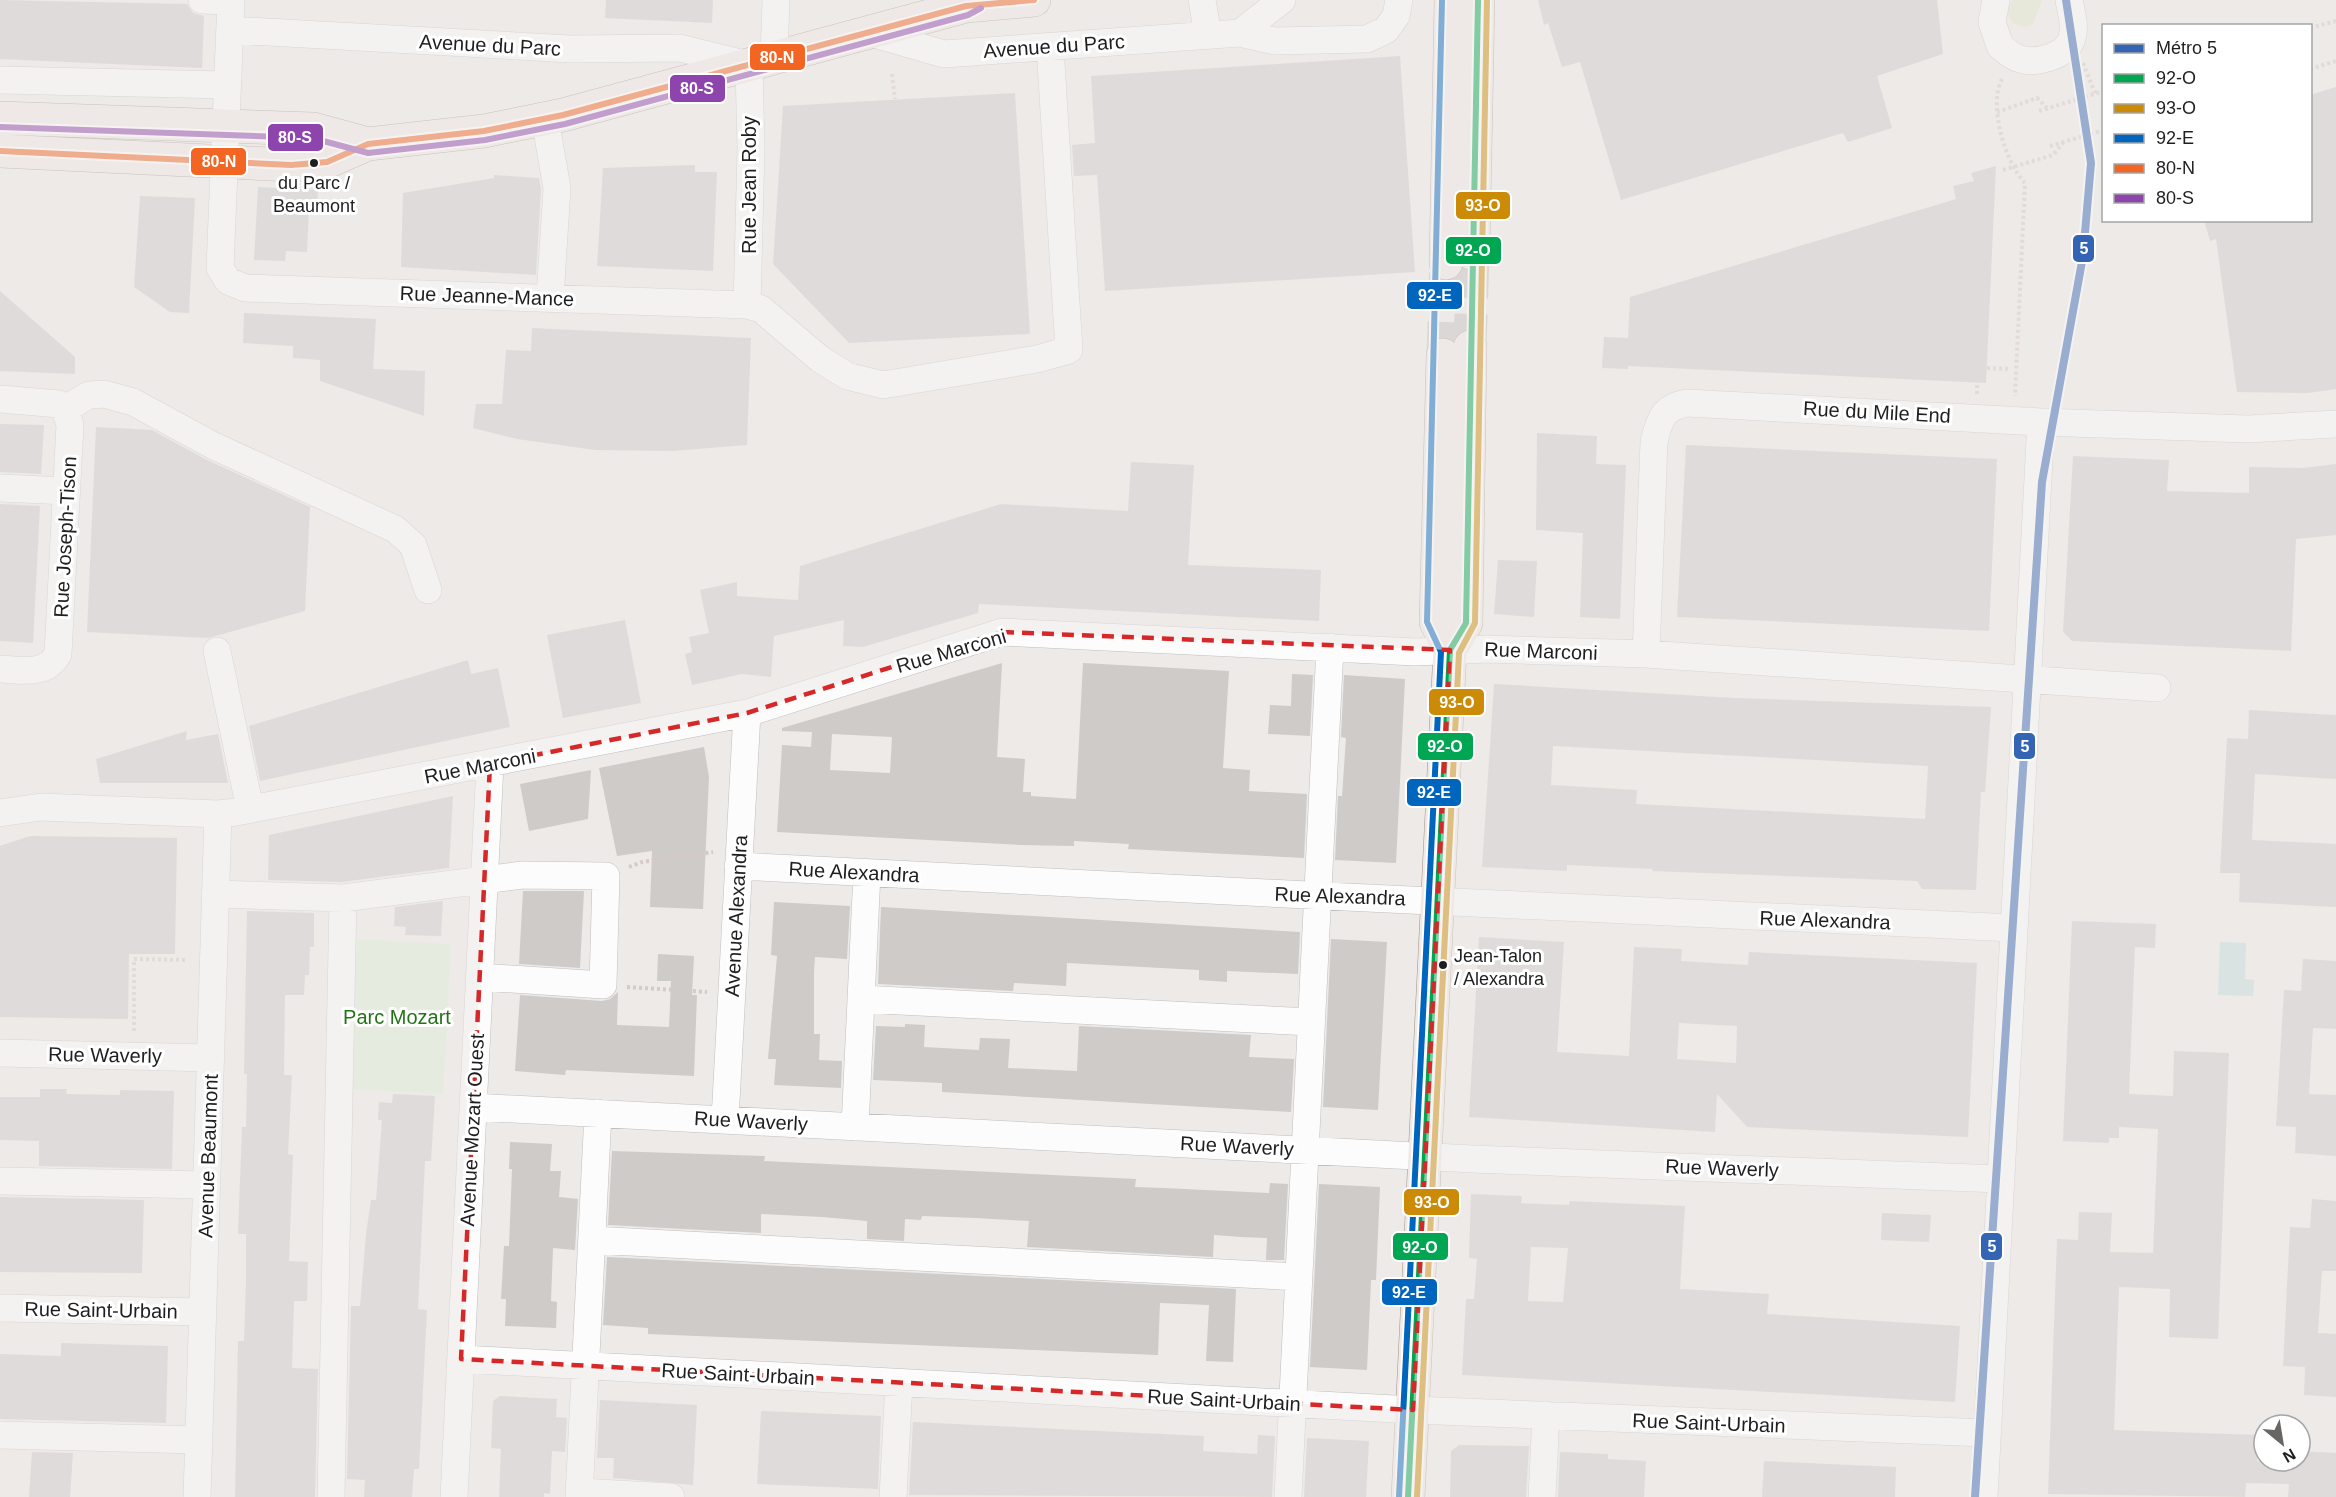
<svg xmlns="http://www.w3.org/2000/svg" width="2336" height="1497" font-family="Helvetica,sans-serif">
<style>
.grass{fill:#e0e6ca}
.park{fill:#dcf0d6}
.water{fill:#c0dddc}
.building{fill:#cecbc9;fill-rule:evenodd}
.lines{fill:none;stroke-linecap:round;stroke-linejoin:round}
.major-tunnel{stroke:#c4c1c0;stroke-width:33;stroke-dasharray:33 16;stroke-linecap:butt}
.minor-casing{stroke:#c0bfbe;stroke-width:28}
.major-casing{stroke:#a19387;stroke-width:34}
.path{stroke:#d5c9ca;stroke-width:4;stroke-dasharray:3 3;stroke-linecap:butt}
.minor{stroke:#fcfcfc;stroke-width:27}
.major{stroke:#f0e9e6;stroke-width:33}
.bus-1-casing{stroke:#fff;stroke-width:10}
.bus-2-casing{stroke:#fff;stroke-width:10}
.bus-3-casing{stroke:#fff;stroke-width:10}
.bus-4-casing{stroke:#fff;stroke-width:10}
.bus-5-casing{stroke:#fff;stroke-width:10}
.bus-1{stroke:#00a651;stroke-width:6}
.bus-2{stroke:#cc8b06;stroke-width:6}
.bus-3{stroke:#0065bd;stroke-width:6}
.bus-4{stroke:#f26522;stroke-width:6}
.bus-5{stroke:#8e44ad;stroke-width:6}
.metro-1-casing{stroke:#fff;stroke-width:12}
.metro-1{stroke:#3465b4;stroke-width:8}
.marked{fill:none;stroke:#d62828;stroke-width:4.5;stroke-dasharray:12 8;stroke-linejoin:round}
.bus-dot{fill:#1f1f1f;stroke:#fff;stroke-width:2}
.labels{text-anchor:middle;stroke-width:6;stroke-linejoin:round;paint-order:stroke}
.bus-label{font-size:18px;fill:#1f1f1f;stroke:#fff}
.street-label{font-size:20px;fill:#1f1f1f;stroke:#fff}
.park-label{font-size:20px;fill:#257318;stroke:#fff}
.line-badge{stroke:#fff;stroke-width:2}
.badge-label{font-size:16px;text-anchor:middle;font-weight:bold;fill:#fff}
</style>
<rect width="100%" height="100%" fill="#edeae8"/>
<!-- grass -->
<path class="grass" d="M2012,0H2042L2033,24L2024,27L2013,23L2007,13Z"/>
<!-- park -->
<path class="park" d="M351,939L451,944L443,1094L343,1089Z"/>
<!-- water -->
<path class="water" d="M2220,942L2246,943L2245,979L2254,980L2253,996L2218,995Z"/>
<!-- building -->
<path class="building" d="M0,0L187,4L193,13L204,16L202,68L0,59Z
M606,0H713L712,23L605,18Z
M1538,0H1937L1943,54L1877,76L1892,128L1848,142L1843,133L1621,200L1580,62L1562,67L1548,23L1544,25Z
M1400,56L1415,272L1105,291L1097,175L1074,176L1072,145L1095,143L1091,76Z
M2336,87V389L2308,393L2237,392L2216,239L2210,241L2204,220H2310V95Z
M1015,93L1030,334L849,343L773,264L783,106Z
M695,165V172H717L713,271L597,266L603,168Z
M1996,166L1986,383L1628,366V369L1602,368L1604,337L1628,338L1630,297L1956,199L1953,186L1974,181L1971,173Z
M494,175L539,178L541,189L536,275L401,267L403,193L494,178Z
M258,187L318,190L317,209L309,208L307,252L286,251L285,261L254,260Z
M140,196L195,198L189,313L170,312L134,287Z
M0,291L75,357V374L0,371Z
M244,313L376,319L373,369L425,371L424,416L320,381V360L293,358V346L243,343Z
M532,328L751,338L747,445L672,451L595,450L517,439L473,428L476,404H502L506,350L531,351Z
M0,424L44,425L41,474L0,472Z
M96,427L152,430L207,460L310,507L305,611L208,638L87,632Z
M1537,433L1597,436L1596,464L1626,465L1620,619L1580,617L1583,533L1536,530Z
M1686,445L1997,459L1989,631L1677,617Z
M2073,456L2169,460L2167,491L2249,493V467L2303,468L2336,464V535L2296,539L2291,651L2072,641L2063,632Z
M1131,462L1194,465L1188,565L1321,570L1319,621L979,604L978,613L863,647L843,646L844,620L774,636L771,677L742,674L692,685L685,654L692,652L689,637L709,633L700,590L737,582V596L798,600L800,566L1001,504L1128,511Z
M0,504L40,506L33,643L0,641Z
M1498,560L1537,561L1534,617L1494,614Z
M625,620L641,703L563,718L547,635Z
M468,660L471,674L498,668L510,727L260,781L249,726Z
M1002,663L997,757L1025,759L1023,792H1031V796L1076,799L1083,663L1229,671L1223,768L1250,770L1249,791L1307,794L1304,858L1128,849L1129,844L1074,841V846L1021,845L777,832L782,745L811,747L812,732L782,731V728ZM832,734L892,737L890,773L830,770Z
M1292,674L1313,675L1310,736L1268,734L1270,705L1291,706Z
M1344,675L1405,679L1396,863L1335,860L1338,796H1342L1346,738L1341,737Z
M1494,684L1735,698L1991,707L1985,792H1981L1976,890L1922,889L1917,881L1652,871L1653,869L1567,865V871L1482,867ZM1553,746L1928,766L1925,819L1636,804L1637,790L1551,785Z
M2249,710L2336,715V779L2255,774L2252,840L2336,844V907L2239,902L2240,873H2220L2227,738L2248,739Z
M187,731L186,740L218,734L228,783H100L96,759Z
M704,747L709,777L703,909L650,907L652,851L617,856L599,768Z
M591,770L588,819L529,831L520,784Z
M453,796L449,868L342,882L268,880L269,835Z
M30,836L177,838L175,954H129L128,1019L0,1017V846Z
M523,891H584L580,968L519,964Z
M443,901L441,936L405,935L406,927L394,926L395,907Z
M774,902L850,906L847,959L815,957L814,971V1034H820L819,1060L842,1061L841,1088L774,1085L776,1059H768L777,956L771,955Z
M881,907L1300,932L1298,974L1227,971V982L1199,980V970L1067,963L1066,986L1014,983L1013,991L878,984Z
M247,911L314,913V947H310L309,975H305L304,995H285L284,1075H292L288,1154L293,1155L289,1261L308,1262L307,1301H294L292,1368L318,1369L315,1497H235L238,1341H244L246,1281V1234H238L242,1127H246L247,1074H244Z
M2072,921L2156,924L2155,948L2135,947L2129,1094L2173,1096L2174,1051L2229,1053L2218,1339L2169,1337L2170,1289L2119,1287L2114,1430L2258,1435L2257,1461H2300V1451L2336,1453V1497H2288L2289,1484L2246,1483L2245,1497L2048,1494L2057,1239L2078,1240L2079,1212L2112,1213L2110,1252L2153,1253L2158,1129L2119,1127V1138H2109V1143L2063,1141Z
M1479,937L1564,942L1557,1052L1629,1056L1634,947L1682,949L1681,961L1748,965L1749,952L1977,963L1968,1137L1747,1127L1717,1094L1715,1132L1469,1117ZM1679,1023L1737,1026L1736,1063L1677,1059Z
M1331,939L1387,942L1378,1110L1323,1107Z
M658,954L694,956L692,995H697L694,1076L566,1070L565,1075L515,1071L520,995L602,1001L610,999L618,992L617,1025L669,1027L671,981H657Z
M2303,959L2336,961V1029L2313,1028L2309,1094L2336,1095V1156L2295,1153L2296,1127L2276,1126L2284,990L2301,991Z
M905,1024L925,1025L924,1047L979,1050L980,1038L1010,1039L1008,1068L1077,1071L1079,1026L1251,1035L1249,1057L1294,1059L1291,1112L942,1092V1083L873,1080L876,1026L905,1027Z
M40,1089H67L66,1094L120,1095V1090L174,1091L172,1169L39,1166V1141L0,1140V1097H40Z
M393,1094L435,1096L431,1161H425L418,1309L427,1310L419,1469H414L412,1497H364L365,1480L347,1479L351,1306H360L366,1234L371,1200H376L382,1120H378L379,1102L392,1103Z
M510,1142L552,1144L550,1171H561L559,1197L578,1199L575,1250L553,1248L551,1301L557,1302L556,1328L505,1326L506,1299H501L504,1246H509L512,1169H509Z
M612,1151L765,1156L764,1161L1136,1179L1135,1187L1163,1188L1269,1193L1270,1183L1288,1184L1284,1260H1266L1267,1238L1241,1237L1214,1235L1213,1257L1027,1247L1029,1221L976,1218L922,1216L921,1220L905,1219L904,1241L867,1239V1221L822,1217L761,1214V1233L608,1225Z
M1319,1184L1380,1187L1376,1280H1371L1367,1370L1310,1367Z
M1471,1194L1522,1196L1521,1203L1569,1205L1570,1201L1685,1206L1680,1289L1769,1294L1767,1314L1960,1326L1955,1402L1462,1375L1466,1299H1474L1477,1259L1469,1258ZM1531,1247L1568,1248L1563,1302L1528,1301Z
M0,1197L144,1200L142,1273L0,1272Z
M2312,1199L2336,1201V1271H2322L2318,1333L2336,1334V1397L2304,1395L2305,1367L2283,1366L2290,1227L2310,1228Z
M1882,1213L1931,1215L1929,1242L1881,1240Z
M607,1257L1236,1289L1233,1362L1206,1361L1209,1305L1160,1303L1158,1355L648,1334V1328L603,1325Z
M61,1343L168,1346L166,1423L0,1419V1354L61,1356Z
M500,1396L557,1399L556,1417L567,1418L565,1452L552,1451L550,1494L544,1493V1497H499L501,1449L491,1448L493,1401Z
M600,1400L697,1405L693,1485L613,1478L614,1458H597Z
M761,1411L881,1416L878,1489L757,1484Z
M913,1422L1204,1436L1203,1451L1257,1454L1258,1435L1275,1436L1272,1497L909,1495Z
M1307,1438L1369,1441L1366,1497H1304Z
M1459,1445L1529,1446L1526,1497H1450L1451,1451Z
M32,1452L73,1453L70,1497H29Z
M1560,1452L1608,1454V1459L1646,1461L1644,1497H1558Z
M1764,1461L1896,1467L1895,1497H1762Z"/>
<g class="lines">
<!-- major-tunnel -->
<path class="major-tunnel" d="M1470,347L1473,254
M1443,355L1446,263"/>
<defs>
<path id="minor" d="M202,0L231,1
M231,0L220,268L228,281L245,288L747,305L761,309L820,359L847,376L883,385L1037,359L1069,350L1050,47
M1202,0L1208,35
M1996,0L1992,22L2000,46C2006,51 2012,57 2020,59C2037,64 2067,56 2072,38C2076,26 2071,12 2069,0
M230,30L571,49L680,48L749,65L751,150L747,305
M871,33L944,54L1240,33L1275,41L1367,39L1386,30L1396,16L1399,0
M1240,33L1282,0
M774,57L776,0
M0,80L227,85
M545,119L557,188L550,298
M0,399L59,404L65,409L70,425L58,654C46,676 22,670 0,669
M65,409L89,395L104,394L133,402L214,446L395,529L413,545L428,590
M0,488L67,491
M217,651L250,809
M1646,654L1654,442C1659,420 1663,407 1687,403L2041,422L2248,429L2336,424
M0,813L41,807L218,814L236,812L747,713L1002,632L1415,652L1487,649L1646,654L2157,688
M738,866L1346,897L2013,928
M215,894L343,898L522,875L606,876L603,985L480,977
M861,999L1311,1022
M0,1053L211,1058
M473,1107L1473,1159L2000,1179
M725,1120L747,713
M855,1127L867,873
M0,1181L207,1185
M592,1240L1299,1277
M0,1308L203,1312
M461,1359L1413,1410L1987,1433
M0,1435L199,1440
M580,1492L671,1497
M197,1497L218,814
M331,1497L343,898
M454,1497L490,764
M579,1497L598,1113
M893,1497L899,1383
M1288,1497L1330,647
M1542,1497L1546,1415
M1984,1497L2041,422"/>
<path id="major" d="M0,118L313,129L368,144
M0,151L291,165L327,162L368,144L484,131L563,115L966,6L1034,0
M1473,254L1478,0
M1446,263L1451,0
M1443,355L1436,622L1450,650
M1408,1497L1450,650L1466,623L1470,347"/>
</defs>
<!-- minor casing -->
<use href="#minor" class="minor-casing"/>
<!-- major casing -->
<use href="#major" class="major-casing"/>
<!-- path -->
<path class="path" d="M2310,28L2336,21
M2083,63L2095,93
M2310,69L2336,61
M892,74L895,99
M2002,79C1988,106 2005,162 2025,183L2015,396
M2039,111L2104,91
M1997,112L2037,98L2047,108
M2050,146L2104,130
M2003,170L2053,155L2064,142
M1987,368L2008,369
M1977,394V383
M629,867L642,862L713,852
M627,987L707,992
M134,1031V959L188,960"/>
<!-- minor -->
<use href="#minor" class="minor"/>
<!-- major -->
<use href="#major" class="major"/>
<defs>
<path id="bus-1" d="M1408,1497L1450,650L1466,623L1478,0"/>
<path id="bus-2" d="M1417,1497L1459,653L1475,623L1487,0"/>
<path id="bus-3" d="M1399,1497L1441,652L1427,622L1442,0"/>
<path id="bus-4" d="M0,151L291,165L327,162L368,144L484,131L563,115L966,6L1034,0"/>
<path id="bus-5" d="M0,127L312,138L368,153L485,140L565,124L968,15L981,8"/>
</defs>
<!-- bus-1 casing -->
<use href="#bus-1" class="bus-1-casing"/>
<!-- bus-2 casing -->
<use href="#bus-2" class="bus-2-casing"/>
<!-- bus-3 casing -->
<use href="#bus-3" class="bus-3-casing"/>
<!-- bus-4 casing -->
<use href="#bus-4" class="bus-4-casing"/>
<!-- bus-5 casing -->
<use href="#bus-5" class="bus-5-casing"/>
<!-- bus-1 -->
<use href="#bus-1" class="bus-1"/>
<!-- bus-2 -->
<use href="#bus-2" class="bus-2"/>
<!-- bus-3 -->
<use href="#bus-3" class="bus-3"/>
<!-- bus-4 -->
<use href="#bus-4" class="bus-4"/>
<!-- bus-5 -->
<use href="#bus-5" class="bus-5"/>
<defs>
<path id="metro-1" d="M1975,1497L2042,482L2083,256L2091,163L2066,0"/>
</defs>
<!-- metro-1 casing -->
<use href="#metro-1" class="metro-1-casing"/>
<!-- metro-1 -->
<use href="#metro-1" class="metro-1"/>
</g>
<!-- marked area -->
<path d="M0 0H2336V1497H0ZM1002,632L1450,650L1413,1410L461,1359L490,764L747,713Z" fill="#edeae8" fill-opacity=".55" fill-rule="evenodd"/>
<path class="marked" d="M1002,632L1450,650L1413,1410L461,1359L490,764L747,713Z"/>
<!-- markers -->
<g class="bus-dot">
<circle cx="314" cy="163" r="5"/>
<circle cx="1443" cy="965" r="5"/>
</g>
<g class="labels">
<!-- bus labels -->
<g class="bus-label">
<text x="314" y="189">du Parc /<tspan x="314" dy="23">Beaumont</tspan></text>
<text x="1454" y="962" text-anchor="start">Jean-Talon<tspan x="1454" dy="23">/ Alexandra</tspan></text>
</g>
<!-- street labels -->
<g class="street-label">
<text transform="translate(490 45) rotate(3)" y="7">Avenue du Parc</text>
<text transform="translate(1054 46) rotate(-4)" y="7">Avenue du Parc</text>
<text transform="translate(749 185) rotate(-90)" y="7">Rue Jean Roby</text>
<text transform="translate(487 296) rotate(2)" y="7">Rue Jeanne-Mance</text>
<text transform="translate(1877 412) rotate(3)" y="7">Rue du Mile End</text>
<text transform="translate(65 537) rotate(-87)" y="7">Rue Joseph-Tison</text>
<text transform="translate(951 651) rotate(-16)" y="7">Rue Marconi</text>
<text transform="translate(1541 651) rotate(2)" y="7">Rue Marconi</text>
<text transform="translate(480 766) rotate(-11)" y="7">Rue Marconi</text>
<text transform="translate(854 872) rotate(3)" y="7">Rue Alexandra</text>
<text transform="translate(1340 896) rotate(2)" y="7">Rue Alexandra</text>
<text transform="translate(736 916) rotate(-87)" y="7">Avenue Alexandra</text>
<text transform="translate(1825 920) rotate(2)" y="7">Rue Alexandra</text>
<text transform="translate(105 1055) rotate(1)" y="7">Rue Waverly</text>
<text transform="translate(751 1121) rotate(3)" y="7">Rue Waverly</text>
<text transform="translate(472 1130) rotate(-87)" y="7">Avenue Mozart Ouest</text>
<text transform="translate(1237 1146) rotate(3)" y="7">Rue Waverly</text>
<text transform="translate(208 1156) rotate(-88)" y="7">Avenue Beaumont</text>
<text transform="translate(1722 1168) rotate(2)" y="7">Rue Waverly</text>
<text transform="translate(101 1310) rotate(1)" y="7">Rue Saint-Urbain</text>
<text transform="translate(738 1374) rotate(3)" y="7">Rue Saint-Urbain</text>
<text transform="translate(1224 1400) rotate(3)" y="7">Rue Saint-Urbain</text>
<text transform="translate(1709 1423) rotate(2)" y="7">Rue Saint-Urbain</text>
</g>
<!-- park labels -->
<g class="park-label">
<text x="397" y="1024">Parc Mozart</text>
</g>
</g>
<g class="line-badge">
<rect x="749" y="43" width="57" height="28" rx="6" fill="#f26522"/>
<rect x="669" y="74" width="57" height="29" rx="6" fill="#8e44ad"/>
<rect x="267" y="123" width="57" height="29" rx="6" fill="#8e44ad"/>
<rect x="190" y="147" width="57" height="29" rx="6" fill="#f26522"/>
<rect x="1455" y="191" width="56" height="29" rx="6" fill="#cc8b06"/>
<rect x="2072" y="234" width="23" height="29" rx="6" fill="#3465b4"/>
<rect x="1445" y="236" width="57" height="29" rx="6" fill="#00a651"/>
<rect x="1406" y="281" width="57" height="29" rx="6" fill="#0065bd"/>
<rect x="1428" y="688" width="57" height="28" rx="6" fill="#cc8b06"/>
<rect x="2013" y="732" width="23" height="28" rx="6" fill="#3465b4"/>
<rect x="1417" y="732" width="57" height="29" rx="6" fill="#00a651"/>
<rect x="1406" y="778" width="56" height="29" rx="6" fill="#0065bd"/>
<rect x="1403" y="1188" width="57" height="28" rx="6" fill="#cc8b06"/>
<rect x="1980" y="1232" width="23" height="29" rx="6" fill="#3465b4"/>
<rect x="1392" y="1232" width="57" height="29" rx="6" fill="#00a651"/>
<rect x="1381" y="1278" width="57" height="28" rx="6" fill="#0065bd"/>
</g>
<g class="badge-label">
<text x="777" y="63">80-N</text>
<text x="697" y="94">80-S</text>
<text x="295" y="143">80-S</text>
<text x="219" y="167">80-N</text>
<text x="1483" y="211">93-O</text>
<text x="2084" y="254">5</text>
<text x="1473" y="256">92-O</text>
<text x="1435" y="301">92-E</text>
<text x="1457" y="708">93-O</text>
<text x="2025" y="752">5</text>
<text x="1445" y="752">92-O</text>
<text x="1434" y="798">92-E</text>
<text x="1432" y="1208">93-O</text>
<text x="1992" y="1252">5</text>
<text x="1420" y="1253">92-O</text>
<text x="1409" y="1298">92-E</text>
</g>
<!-- legend -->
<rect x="2102" y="24" width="210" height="198" fill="#ffffff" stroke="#a5a5a5" stroke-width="1.5"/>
<rect x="2114" y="44" width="30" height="9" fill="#3465b4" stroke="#a5a5a5" stroke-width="1.5"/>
<text x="2156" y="54" font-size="18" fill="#1f1f1f">Métro 5</text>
<rect x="2114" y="74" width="30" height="9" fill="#00a651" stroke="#a5a5a5" stroke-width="1.5"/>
<text x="2156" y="84" font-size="18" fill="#1f1f1f">92-O</text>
<rect x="2114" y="104" width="30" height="9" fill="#cc8b06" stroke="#a5a5a5" stroke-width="1.5"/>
<text x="2156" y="114" font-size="18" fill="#1f1f1f">93-O</text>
<rect x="2114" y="134" width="30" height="9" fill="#0065bd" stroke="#a5a5a5" stroke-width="1.5"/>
<text x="2156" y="144" font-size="18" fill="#1f1f1f">92-E</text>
<rect x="2114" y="164" width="30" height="9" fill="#f26522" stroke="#a5a5a5" stroke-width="1.5"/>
<text x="2156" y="174" font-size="18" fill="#1f1f1f">80-N</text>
<rect x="2114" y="194" width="30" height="9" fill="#8e44ad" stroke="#a5a5a5" stroke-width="1.5"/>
<text x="2156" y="204" font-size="18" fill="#1f1f1f">80-S</text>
<!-- north arrow -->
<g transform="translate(2282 1443) rotate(150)"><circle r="28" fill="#ffffff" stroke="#a5a5a5" stroke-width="1.5"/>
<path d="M0-4.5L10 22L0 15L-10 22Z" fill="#676665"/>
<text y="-9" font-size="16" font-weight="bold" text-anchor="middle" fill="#1f1f1f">N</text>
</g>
</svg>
